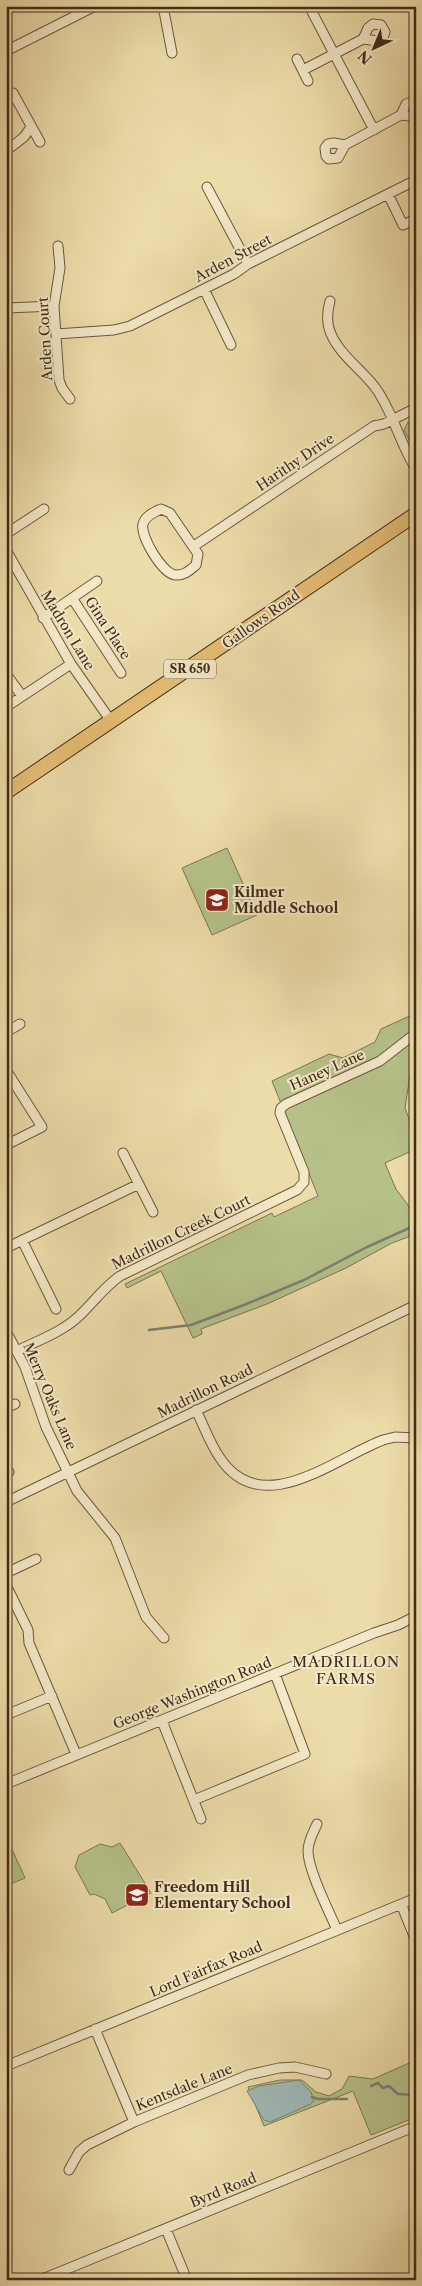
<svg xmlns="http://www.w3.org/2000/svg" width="422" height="2286" font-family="'Libre Caslon Text',serif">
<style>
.green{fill:#b6c18a;stroke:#7c7651}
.water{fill:#9fb8b5;stroke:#7a8076}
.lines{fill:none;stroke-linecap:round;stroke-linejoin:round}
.stream{stroke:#7a8076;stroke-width:2.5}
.street-casing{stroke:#6c583c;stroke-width:11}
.primary-casing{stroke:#422c18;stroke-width:16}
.street{stroke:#f3e8c7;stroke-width:9}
.primary{stroke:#e6be74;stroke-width:14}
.labels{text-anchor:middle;stroke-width:4;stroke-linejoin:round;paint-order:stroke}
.shield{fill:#f3e8c7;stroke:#77644c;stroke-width:1}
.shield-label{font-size:12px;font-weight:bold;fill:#422c18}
.street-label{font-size:14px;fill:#422c18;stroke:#f3e8c7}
.poi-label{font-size:14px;font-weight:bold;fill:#422c18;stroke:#f3e8c7;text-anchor:start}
.neighbourhood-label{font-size:15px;letter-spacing:1px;fill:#422c18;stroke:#f3e8c7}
</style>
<rect width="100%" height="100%" fill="#ecdca9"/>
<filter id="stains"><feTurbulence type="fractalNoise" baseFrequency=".004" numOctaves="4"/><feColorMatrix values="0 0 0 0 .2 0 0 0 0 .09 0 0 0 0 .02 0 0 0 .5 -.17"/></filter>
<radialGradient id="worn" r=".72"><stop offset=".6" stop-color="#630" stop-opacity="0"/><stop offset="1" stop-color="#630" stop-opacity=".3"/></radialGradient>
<!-- green -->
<path class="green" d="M408,422L416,436V453L404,430Z
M227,848L257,915L212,935L182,868Z
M414,1014L416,1067L411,1069L405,1108L416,1137V1149L385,1163L396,1189L416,1216V1234L392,1243L346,1268L267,1304L201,1329L202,1334L193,1338L161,1271L127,1288L125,1284L272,1213L274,1217L318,1196L272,1081L329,1054L343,1058L375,1042L381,1029Z
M6,1836L25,1878L6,1886Z
M120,1843L151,1893L112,1913L105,1899L94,1894L90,1895L75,1867L79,1855L100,1844L112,1847Z
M416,2060V2117L371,2135L353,2091L264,2126L248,2087L280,2080H302L316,2092L329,2096L342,2089L349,2076L373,2079Z"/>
<!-- water -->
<path class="water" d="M299,2080L311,2092L314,2100L311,2104L270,2122L264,2120L247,2091L259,2086Z"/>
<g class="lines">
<!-- stream -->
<path class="stream" d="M149,1330L191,1325L244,1305L304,1280L367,1247L416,1225
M371,2086L378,2083L383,2088L389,2086L398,2094L416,2095
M312,2097L318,2099H347"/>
<defs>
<path id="street" d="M163,6L172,53
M250,6H259
M309,6L374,130
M373,24L381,25L385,32L382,40L378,41L363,39L368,28Z
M6,51L95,6
M297,59L308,81
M303,70L363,39
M13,93L40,142
M416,100L406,104L401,115L416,117
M334,143L345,145L338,158L329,159L326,156L325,148L328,144Z
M345,145L401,115
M6,151L24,137L31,127
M207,187L248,264
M388,194L403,225L416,219
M58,246L60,268L54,306L59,380L62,388L70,399
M204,289L231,345
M330,301C327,312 326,323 331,334C341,357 364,371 377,390C394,415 400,444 416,469
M7,308L54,306
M56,334L114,330L130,326L234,274L248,264L416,180
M161,509L170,513L198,554L196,565C190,570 184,576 175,575C162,573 140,536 143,524C145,516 154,512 161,509Z
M6,534L44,509
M194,546L374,426L384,424L416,408
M6,550L71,664L111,721
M72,598L121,673
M43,618L97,581
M6,674L22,696
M6,707L71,664
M6,1032L20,1024
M6,1070L42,1127L6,1145
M123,1153L153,1212
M22,1240L56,1309
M6,1248L139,1184
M6,1331L25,1367L46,1427L77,1491L115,1538L146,1617L164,1638
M17,1351C37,1341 62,1332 78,1317C93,1303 103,1288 120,1276L297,1190L304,1182V1172L280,1113L281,1108L286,1104L380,1061L416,1033
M6,1408L15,1404
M196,1410C204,1426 210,1444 220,1458C262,1521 335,1458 383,1440L395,1437L416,1438
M6,1467L9,1472
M6,1502L416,1305
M6,1573L36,1559
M6,1585L28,1630L29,1643L76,1754
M6,1715L52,1696
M162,1721L201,1819
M6,1784L374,1633L398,1625L416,1616
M194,1800L305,1754L275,1674
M317,1824C313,1833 308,1841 308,1851C308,1870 329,1911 337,1930
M401,1904L416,1941
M95,2029L134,2122
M6,2066L416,1898
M69,2170L79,2152L87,2145L134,2122L248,2075L279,2068L295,2067L326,2074
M166,2229L187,2280
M40,2280L416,2126
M410,2280L416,2277"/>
<path id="primary" d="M6,792L416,514"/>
</defs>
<!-- street casing -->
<use href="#street" class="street-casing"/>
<!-- primary casing -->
<use href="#primary" class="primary-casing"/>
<!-- street -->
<use href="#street" class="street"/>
<!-- primary -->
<use href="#primary" class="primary"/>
</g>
<!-- icons -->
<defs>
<symbol id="school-square" viewBox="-11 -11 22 22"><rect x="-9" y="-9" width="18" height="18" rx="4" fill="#8f2418" stroke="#f3e8c7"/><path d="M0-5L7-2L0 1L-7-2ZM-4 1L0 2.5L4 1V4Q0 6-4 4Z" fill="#fff"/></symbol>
</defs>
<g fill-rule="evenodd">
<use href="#school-square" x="203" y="886" width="28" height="28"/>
<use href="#school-square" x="123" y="1881" width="28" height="28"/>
</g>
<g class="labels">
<!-- shield labels -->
<rect class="shield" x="164" y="659.5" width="52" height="19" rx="4"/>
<g class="shield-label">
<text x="190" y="673">SR 650</text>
</g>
<!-- street labels -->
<g class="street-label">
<text transform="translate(233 258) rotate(-28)" y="5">Arden Street</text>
<text transform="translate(45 339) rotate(-93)" y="5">Arden Court</text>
<text transform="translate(295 462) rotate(-34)" y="5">Harithy Drive</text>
<text transform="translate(261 619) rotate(-35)" y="5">Gallows Road</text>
<text transform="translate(108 628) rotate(57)" y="5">Gina Place</text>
<text transform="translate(68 630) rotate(59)" y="5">Madron Lane</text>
<text transform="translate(327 1070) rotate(-24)" y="5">Haney Lane</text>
<text transform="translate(181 1232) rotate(-26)" y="5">Madrillon Creek Court</text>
<text transform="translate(205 1391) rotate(-26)" y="5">Madrillon Road</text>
<text transform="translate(50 1396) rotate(67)" y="5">Merry Oaks Lane</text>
<text transform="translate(192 1693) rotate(-22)" y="5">George Washington Road</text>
<text transform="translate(206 1969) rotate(-23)" y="5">Lord Fairfax Road</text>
<text transform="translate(184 2087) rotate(-22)" y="5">Kentsdale Lane</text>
<text transform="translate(223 2190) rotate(-22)" y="5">Byrd Road</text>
</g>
<!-- poi labels -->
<g class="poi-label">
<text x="234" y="897">Kilmer<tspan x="234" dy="16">Middle School</tspan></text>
<text x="154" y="1892">Freedom Hill<tspan x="154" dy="16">Elementary School</tspan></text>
</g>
<!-- neighbourhood labels -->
<g class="neighbourhood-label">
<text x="346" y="1667">MADRILLON<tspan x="346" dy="17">FARMS</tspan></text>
</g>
</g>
<!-- margin -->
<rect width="422" height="2286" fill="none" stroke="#ecdca9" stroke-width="25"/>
<rect x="8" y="8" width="407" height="2271" fill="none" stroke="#422c18" stroke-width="2.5"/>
<rect x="12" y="12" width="397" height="2261" fill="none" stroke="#422c18"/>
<!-- north arrow -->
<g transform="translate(374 48) rotate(224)" stroke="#f3e8c7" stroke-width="4" paint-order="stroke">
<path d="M0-4L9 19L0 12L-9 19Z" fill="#422c18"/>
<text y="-8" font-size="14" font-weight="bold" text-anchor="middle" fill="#422c18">N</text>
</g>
<rect width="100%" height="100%" filter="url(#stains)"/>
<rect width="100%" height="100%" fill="url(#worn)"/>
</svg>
